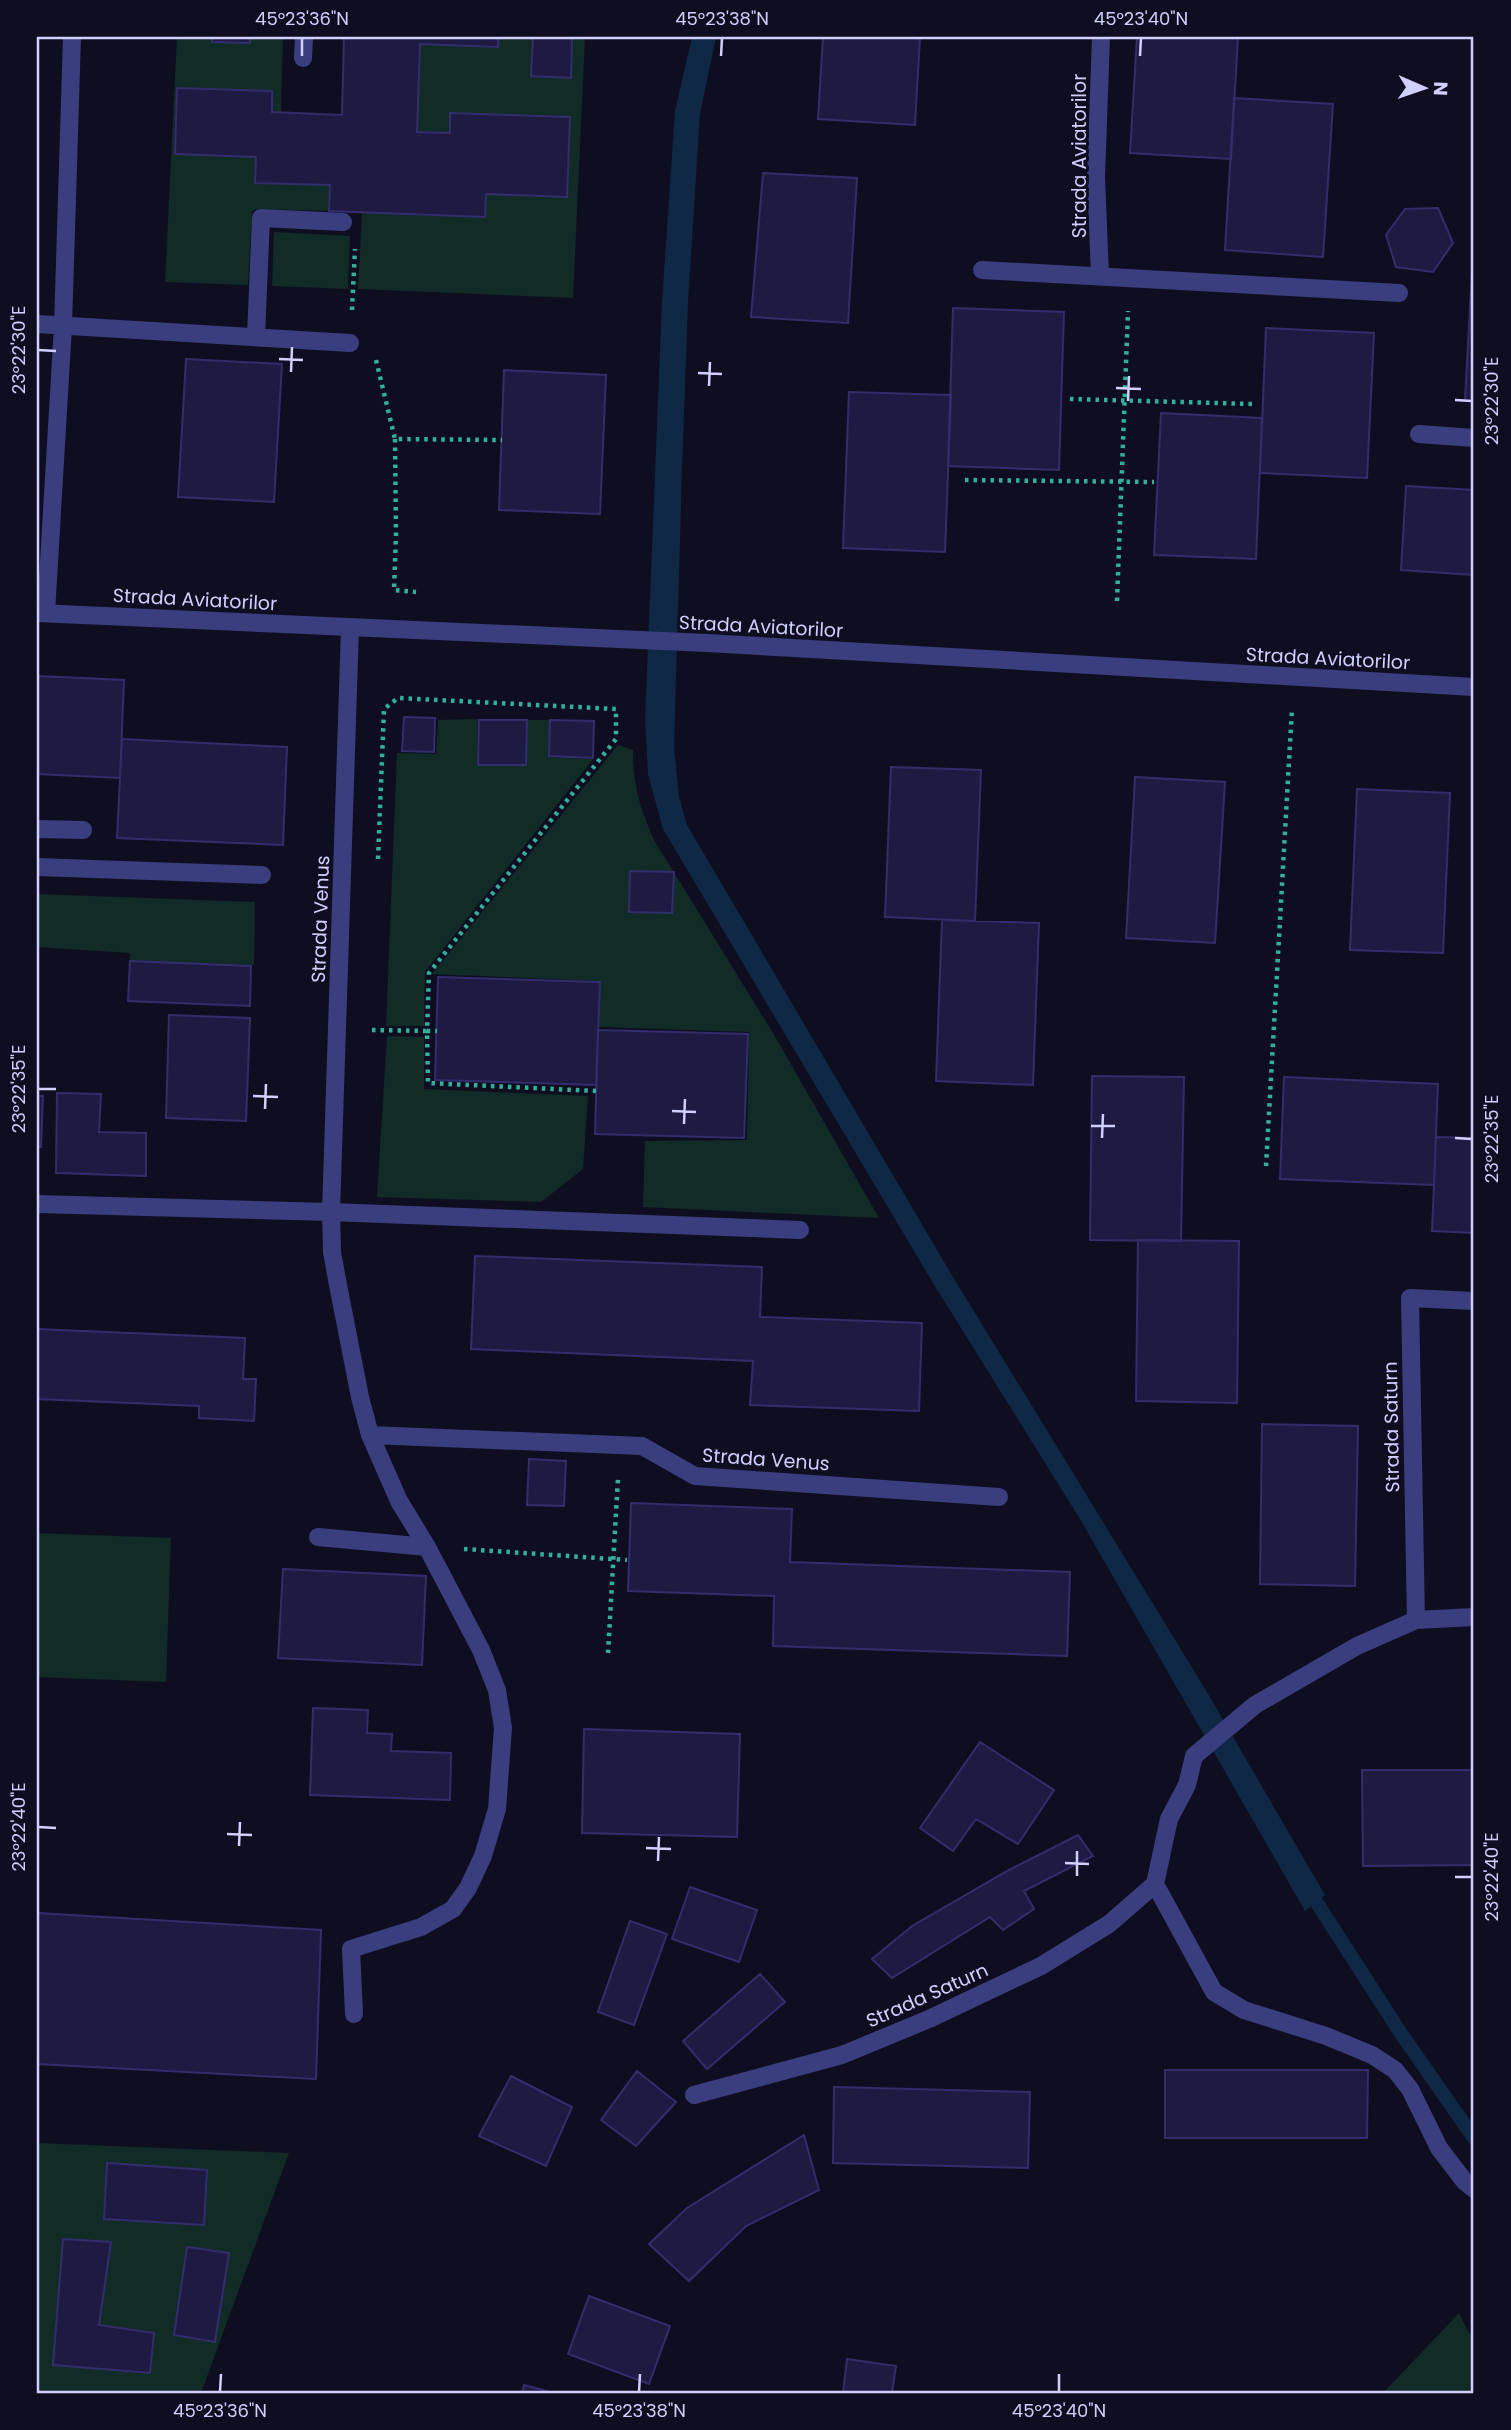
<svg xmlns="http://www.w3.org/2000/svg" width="1511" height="2430" font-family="Poppins,sans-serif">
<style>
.green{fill:#112b27}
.water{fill:#0e2845}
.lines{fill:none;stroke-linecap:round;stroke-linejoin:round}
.stream{stroke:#0e2845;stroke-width:14}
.building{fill:#1e1a42;stroke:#332d6d;stroke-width:2}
.path{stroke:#31b09b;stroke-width:4.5;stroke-dasharray:3.5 5;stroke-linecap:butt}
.service{stroke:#3a3e7f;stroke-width:18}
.minor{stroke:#3a3e7f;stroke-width:18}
.tertiary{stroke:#3a3e7f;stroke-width:18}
.ticks{fill:none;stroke:#d0cffe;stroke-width:2.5}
.labels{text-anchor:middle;stroke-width:6;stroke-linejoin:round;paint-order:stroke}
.street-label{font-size:19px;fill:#d0cffe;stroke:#0f0e21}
.neatline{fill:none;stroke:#d0cffe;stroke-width:2.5}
.ticks-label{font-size:18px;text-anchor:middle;fill:#d0cffe}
</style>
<rect width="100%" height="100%" fill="#0f0e21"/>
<!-- green -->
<path class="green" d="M177,37H212V42L249,43L250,37H283L281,113L272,112V91L178,88L175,154L256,157L255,183L330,185L329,211L255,209L252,212L248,285L165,282Z
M498,37H533L531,76L571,77L572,37H585L573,298L358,289L362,213L485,217L486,194L569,117L451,113L450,133L417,132L420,44L498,47Z
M274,232L350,236L348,289L272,286Z
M478,719L477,764L525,765L527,720H549V757L593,759L425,972L424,1026H386L397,753L436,754L438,720Z
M618,745L633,750C633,785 640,808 654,840L773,1033L879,1218L643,1207L645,1141L747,1140L749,1032L598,1027L600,981L432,974Z
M37,894L255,902L254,965L130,961V953L37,947Z
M387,1036L424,1037V1089L588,1096L583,1169L541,1202L377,1197Z
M37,1533L171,1538L166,1682L37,1677Z
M37,2143L289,2153L201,2393H37Z
M1459,2313L1474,2343V2393H1383Z"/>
<!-- water -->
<path class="water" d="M692,37H716L700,114L688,302L682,469L674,747L679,797L687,825L950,1272L1207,1692L1325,1895L1305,1911L1080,1519L933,1283L663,829L648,774L645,720L662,302L675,111Z"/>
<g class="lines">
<!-- stream -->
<path class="stream" d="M1306,1886L1402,2035L1474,2138"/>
</g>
<!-- building -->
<path class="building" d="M212,37H250V43L212,42Z
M344,37H498V47L420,44L417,132L450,133V113L570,117L567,197L486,194L485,217L329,211L330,185L255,183L256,157L175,154L177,88L272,91V112L342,115Z
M533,37H572L571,78L531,76Z
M823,37H920L915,125L818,119Z
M1137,37H1238L1231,159L1130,153Z
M1234,98L1333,104L1323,257L1225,250Z
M763,173L857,178L848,323L751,317Z
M1438,208L1453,243L1433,272L1396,267L1386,235L1405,209Z
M1473,251L1474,401H1465Z
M953,308L1064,312L1059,470L948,466Z
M1266,328L1374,333L1367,478L1260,473Z
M186,359L282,364L274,502L178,497Z
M504,370L606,375L600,514L499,510Z
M849,392L951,395L945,552L843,548Z
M1161,413L1262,418L1256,559L1154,555Z
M1406,486L1474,490V575L1401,570Z
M37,676L124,680L120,778L37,774Z
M404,717L435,718L434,752L402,751Z
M479,720H527L526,765H478Z
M550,720L594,721L593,758L549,756Z
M122,739L287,747L283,845L117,838Z
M891,767L981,770L975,921L885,917Z
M1135,777L1225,782L1215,943L1126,938Z
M1357,789L1450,793L1443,953L1350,950Z
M630,871L674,872L672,913L629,912Z
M942,920L1039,923L1033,1085L936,1081Z
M130,961L251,966L250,1006L128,1001Z
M438,977L600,982L596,1085L435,1080Z
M169,1015L250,1018L246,1121L166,1118Z
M598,1030L748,1034L744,1138L595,1134Z
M1092,1076L1184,1077L1181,1241L1090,1240Z
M1284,1077L1438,1084L1434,1185L1280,1179Z
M57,1093L101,1094L99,1132L146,1133V1176L56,1173Z
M37,1096H43L41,1147H37Z
M1436,1137L1474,1138V1233L1432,1231Z
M1138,1240L1239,1241L1237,1403L1136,1401Z
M475,1256L762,1267L760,1317L922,1323L919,1411L750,1405L753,1361L471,1349Z
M37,1329L245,1338L243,1379H256L254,1421L199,1418V1406L37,1399Z
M1262,1424L1358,1426L1355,1586L1260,1584Z
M529,1459L566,1461L564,1506L527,1505Z
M631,1503L792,1509L790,1562L1070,1572L1067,1656L773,1646L774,1596L628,1591Z
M283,1569L426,1576L422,1665L278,1658Z
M313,1708L368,1710L367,1733L392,1734L391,1751L451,1753L450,1800L310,1795Z
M584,1729L740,1734L737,1837L582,1833Z
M980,1742L1054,1790L1018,1844L976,1819L953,1851L920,1828Z
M1362,1770H1474V1865L1363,1866Z
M1078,1835L1093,1856L1024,1891L1034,1909L1003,1930L990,1917L892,1978L872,1959L912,1926L1009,1870Z
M690,1887L757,1910L739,1962L672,1939Z
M37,1913L321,1930L316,2079L37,2064Z
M630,1921L667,1934L634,2025L598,2012Z
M760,1974L785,2002L707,2069L683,2041Z
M1165,2070H1368L1367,2138H1165Z
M637,2071L676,2102L636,2146L601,2120Z
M511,2076L572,2107L546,2166L479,2136Z
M834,2087L1030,2092L1028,2168L833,2163Z
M804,2135L819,2190L746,2226L689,2281L649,2244L687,2208Z
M107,2163L207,2170L204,2225L104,2219Z
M63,2239L111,2242L99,2325L154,2333L150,2373L53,2365Z
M187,2247L229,2253L215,2342L174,2335Z
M589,2296L670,2326L649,2384L568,2354Z
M847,2359L896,2366L892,2393H843Z
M524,2385L554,2393H522Z"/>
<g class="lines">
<!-- path -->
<path class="path" d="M352,310L355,249
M376,360L395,439L502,440
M1070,399L1253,404
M395,439L396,535L394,590L416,592
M965,480L1154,482
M1117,601L1128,311
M378,859L384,709L398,698L616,709V739L429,973L427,1031H437
M372,1030L427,1031L428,1083L596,1091
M1266,1166L1292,709
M464,1549L627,1560
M608,1653L618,1478"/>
<!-- service -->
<path class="service" d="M303,58L304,37
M982,270L1399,293
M1100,276L1096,177L1101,37
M256,336L261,218L343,222
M1419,434L1474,438
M37,829L83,830
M37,867L262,875"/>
<!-- minor -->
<path class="minor" d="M37,324L350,343
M46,613L63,326L72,37
M350,628L331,1212L332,1252L338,1285L360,1397L370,1435L399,1501L427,1547L481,1650L497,1690L503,1728L497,1809L483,1856L468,1888L453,1909L421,1927L351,1949L354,2014
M37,1204L331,1212L800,1230
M370,1435L642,1446L695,1476L999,1497
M318,1537L427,1547
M1416,1620L1410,1298L1474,1301
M1155,1884L1169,1819L1187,1785L1194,1756L1255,1705L1357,1646L1416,1620L1474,1617
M694,2095L842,2055L929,2019L1041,1966L1109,1924L1155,1884L1214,1992L1244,2010L1326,2036L1372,2055L1395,2070L1410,2089L1439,2148L1465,2182L1474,2189"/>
<!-- tertiary -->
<path class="tertiary" d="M37,613L707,643L1474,687"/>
</g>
<!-- ticks -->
<path class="ticks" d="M302,56V38M721,56L722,38M1140,56L1141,38M38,350L56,351M279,359L303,360M291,372L292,347M698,373L722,374M709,386L710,362M1116,388L1141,389M1455,400L1472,401M1128,401L1129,376M38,1089H56M253,1096L278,1097M265,1109L266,1084M672,1111L696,1112M684,1124L685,1099M1091,1126H1115M1102,1138L1103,1114M1455,1138L1472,1139M38,1827L56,1828M227,1834L252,1835M239,1846L240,1822M646,1848L671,1849M658,1861L659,1837M1065,1863L1089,1864M1077,1876V1851M1455,1877H1472M220,2392L221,2374M639,2392L640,2374M1059,2392V2374"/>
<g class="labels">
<!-- street labels -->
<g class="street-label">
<text transform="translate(1079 156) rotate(-90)" y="7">Strada Aviatorilor</text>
<text transform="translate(195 599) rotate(3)" y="7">Strada Aviatorilor</text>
<text transform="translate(761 626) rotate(3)" y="7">Strada Aviatorilor</text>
<text transform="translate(1328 658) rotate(3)" y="7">Strada Aviatorilor</text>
<text transform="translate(320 919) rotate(-88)" y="7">Strada Venus</text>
<text transform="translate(1391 1427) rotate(-91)" y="7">Strada Saturn</text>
<text transform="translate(766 1459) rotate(4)" y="7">Strada Venus</text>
<text transform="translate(927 1995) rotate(-24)" y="7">Strada Saturn</text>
</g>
</g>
<!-- border -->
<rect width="1511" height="2430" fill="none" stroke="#0f0e21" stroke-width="77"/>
<!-- north arrow -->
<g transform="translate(1424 88) rotate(92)" stroke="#0f0e21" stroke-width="5" paint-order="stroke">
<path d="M0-5L12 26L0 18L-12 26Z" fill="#d0cffe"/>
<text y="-10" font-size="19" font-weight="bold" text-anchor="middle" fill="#d0cffe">N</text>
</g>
<rect x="38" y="38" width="1434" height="2354" class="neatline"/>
<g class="ticks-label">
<text x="302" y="25">45°23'36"N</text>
<text x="722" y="25">45°23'38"N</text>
<text x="1141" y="25">45°23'40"N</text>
<text transform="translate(19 350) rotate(-90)" y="6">23°22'30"E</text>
<text transform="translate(1492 401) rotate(-90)" y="6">23°22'30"E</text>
<text transform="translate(19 1089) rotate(-90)" y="6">23°22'35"E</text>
<text transform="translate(1492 1139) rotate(-90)" y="6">23°22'35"E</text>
<text transform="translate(19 1827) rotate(-90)" y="6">23°22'40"E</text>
<text transform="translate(1492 1877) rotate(-90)" y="6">23°22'40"E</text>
<text x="220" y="2417">45°23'36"N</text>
<text x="639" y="2417">45°23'38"N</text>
<text x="1059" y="2417">45°23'40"N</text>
</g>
</svg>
